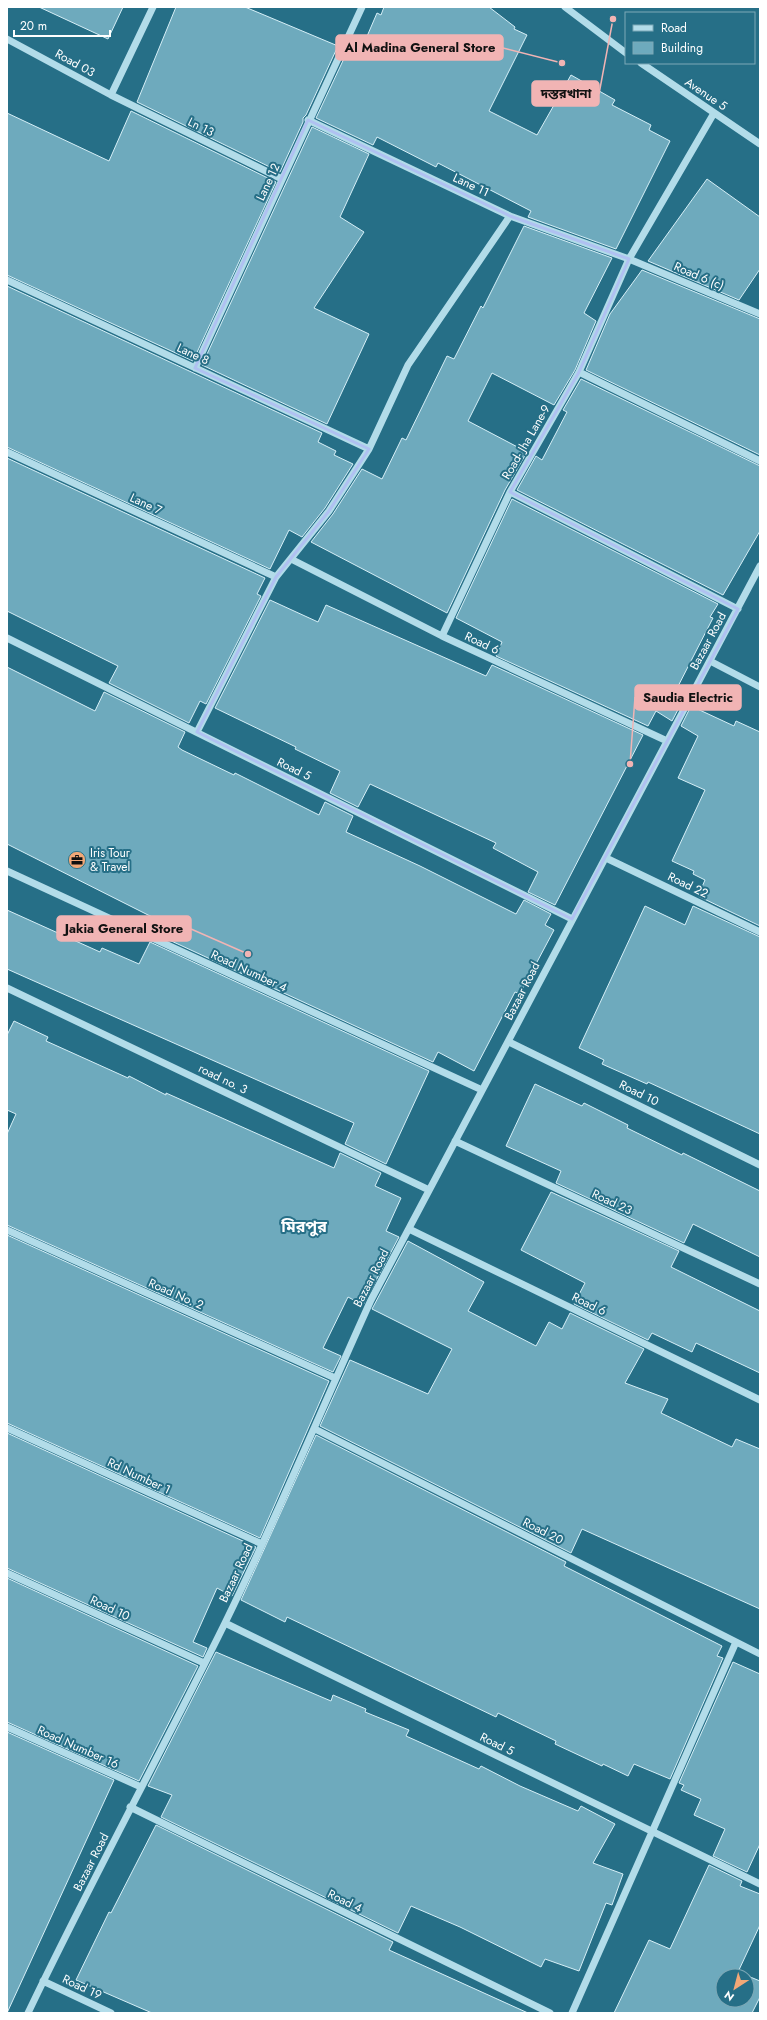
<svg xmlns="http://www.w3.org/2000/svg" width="767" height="2020" font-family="Jost,'Noto Sans Bengali',sans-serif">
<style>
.building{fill:#6eaabd;stroke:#d6eff7;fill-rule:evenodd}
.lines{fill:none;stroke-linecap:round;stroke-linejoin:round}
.minor{stroke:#b2dce9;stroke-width:7}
.marked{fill:none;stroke:#b0c1f1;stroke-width:3;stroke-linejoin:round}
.labels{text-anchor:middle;stroke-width:4;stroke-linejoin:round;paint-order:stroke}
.street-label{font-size:12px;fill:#fff;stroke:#266f87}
.poi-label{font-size:12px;fill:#fff;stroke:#266f87;text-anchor:start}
.district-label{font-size:16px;font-weight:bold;fill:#fff;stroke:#266f87}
.leader{fill:none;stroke:#f1b4b4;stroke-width:1.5}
.callout-dot{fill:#f1b4b4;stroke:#266f87;stroke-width:1.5}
.callout{fill:#f1b4b4;stroke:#f1b4b4;stroke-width:1.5}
.callout-label{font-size:13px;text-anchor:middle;font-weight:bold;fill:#111}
</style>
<rect width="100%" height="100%" fill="#266f87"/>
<!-- building -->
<path class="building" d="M39,7H123L108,39Z
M176,7H245L338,46L306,115L303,118V122L280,172L137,102Z
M384,7H489L515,27L514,29L527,35L489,111L537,135L571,75L615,100L612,105L651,125L649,130L670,141L616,249L528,217L531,211L438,163L436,167L377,137L373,145L316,118L348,50L359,55L377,13L381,15Z
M131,111L276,182L193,361L7,275V113L109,161Z
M312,127L369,154L340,217L364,232L314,308L369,334L327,424L202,365Z
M707,179L760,217V269L739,300L648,261Z
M524,226L612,258L584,313L596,321L575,370L554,405L492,373L468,421L527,452L505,490L447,613L311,542L333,514L362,469L382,479L402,438L406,440L447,356L454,359L481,306L483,308Z
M642,270L760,319V455L586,370L610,314Z
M7,286L322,433L318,442L336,451L334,455L353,464L325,508L302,537L289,530L270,569L7,447Z
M581,379L760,466V531L723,595L517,490L536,456L542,460L567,412L563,410Z
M7,458L265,578L257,594L261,596L206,704L200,701L189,723L109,683L118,666L7,611Z
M512,499L718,604L710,617L713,618L672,698L682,702L672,721L656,711L648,726L496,656L502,642L456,618Z
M270,600L318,622L326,605L486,676L492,665L643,735L555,905L528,892L538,872L493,848L496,843L370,784L358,807L330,793L340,771L295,749L296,747L215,708Z
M7,667L95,711L104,692L185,732L178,747L182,750L234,775L235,773L319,815L325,802L353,816L346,832L420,866L516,914L524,900L551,914L545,925L554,930L520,994L515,992L474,1071L438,1052L433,1062L154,933L160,921L7,844Z
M691,706L734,726L736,721L760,732V926L698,896L705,880L693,874L694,871L672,861L705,790L678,778L698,736L681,726Z
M645,906L685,925L693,906L760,937V1134L648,1082L647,1084L602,1064L604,1060L579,1048Z
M7,910L100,952L102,948L139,964L150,942L429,1071L386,1164L345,1144L354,1123L7,969Z
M14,1021L48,1037L46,1041L128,1078L129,1076L166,1095V1093L334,1168L340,1153L381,1173L375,1186L401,1198L386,1231L399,1237L363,1305L348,1297L323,1348L341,1356L333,1372L7,1225V1134L16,1114L7,1110V1035Z
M535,1084L582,1106L584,1103L628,1125L627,1128L682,1155L683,1153L760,1191V1257L693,1224L684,1243L556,1183L561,1171L506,1146Z
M551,1192L679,1251L671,1267L760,1311V1373L696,1343L692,1352L652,1333L648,1340L574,1304L585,1283L521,1250Z
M7,1235L329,1381L260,1538L7,1423Z
M408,1241L484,1282L468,1311L536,1346L549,1322L562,1329L570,1313L644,1349L625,1383L668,1399L661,1413L732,1447L736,1439L760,1449V1609L582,1529L571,1553L320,1426L350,1360L428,1394L452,1349L372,1309Z
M7,1433L256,1547L232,1596L217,1588L193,1642L207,1648L203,1657L7,1568Z
M316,1435L566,1562L564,1566L722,1646L717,1656L723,1658L670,1779L634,1764L628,1776L603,1764L602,1766L555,1744L556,1741L498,1713L496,1717L287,1617L285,1622L241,1600Z
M7,1578L198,1666L139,1781L7,1722Z
M216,1652L331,1701L333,1695L366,1709L365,1712L409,1730L406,1736L479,1769L481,1766L520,1786L578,1811L581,1806L615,1824L593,1863L623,1874L612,1905L606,1903L579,1971L545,1959L541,1967L460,1927L411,1906L398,1933L161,1817L172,1795L148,1786Z
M733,1662L760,1674V1844L747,1872L713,1856L725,1829L694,1815L701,1799L681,1790L684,1785L679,1783Z
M7,1732L114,1780L7,2013Z
M156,1825L393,1942L389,1950L528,2013H152L76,1980L109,1912L111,1913Z
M709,1865L742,1881L740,1886L760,1894V1925L738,1972L760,1981V1997L752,2013H614L649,1940L670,1949ZM723,1976H747V2000H723Z"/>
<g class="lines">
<!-- minor -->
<path class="minor" d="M565,7L626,53
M7,39L111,95L282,179
M641,63L760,144
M111,95L153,7
M308,120L510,216L629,259L760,314
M7,280L369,449
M195,368L362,7
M579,372L760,461
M7,452L276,577
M510,492L738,609
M291,559L442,636L667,741
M442,636L510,492L579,372L629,259L714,113
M7,638L572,919
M710,661L760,687
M197,732L276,577L329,511L369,449L408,365L510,216
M606,858L760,932
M7,871L482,1090
M7,988L429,1190
M509,1042L760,1165
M455,1141L760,1284
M409,1229L760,1400
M7,1230L335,1378
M7,1428L262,1544
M315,1429L760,1654
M7,1573L204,1663
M225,1623L760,1884
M7,1727L141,1787
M130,1807L550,2013
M43,1981L111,2013
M28,2013C91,1881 161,1753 225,1623C277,1517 322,1408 371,1300L760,566
M572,2013L736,1642"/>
</g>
<!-- marked area -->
<path class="marked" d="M308,120L510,216L629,259L579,372L510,492L738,609L572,919L197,732L276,577L329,511L369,449L195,368Z"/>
<!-- icons -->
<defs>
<symbol id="office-disc" viewBox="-11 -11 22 22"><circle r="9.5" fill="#f2a877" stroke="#266f87"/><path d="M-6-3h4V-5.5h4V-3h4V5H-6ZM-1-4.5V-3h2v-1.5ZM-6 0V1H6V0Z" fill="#111"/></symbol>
</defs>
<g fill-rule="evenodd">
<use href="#office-disc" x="67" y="850" width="20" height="20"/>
</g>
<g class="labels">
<!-- street labels -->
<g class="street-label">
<text transform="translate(75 63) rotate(29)" y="4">Road 03</text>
<text transform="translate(706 94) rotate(34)" y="4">Avenue 5</text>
<text transform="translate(201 127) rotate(26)" y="4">Ln 13</text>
<text transform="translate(268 182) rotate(-65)" y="4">Lane 12</text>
<text transform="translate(471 185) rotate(25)" y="4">Lane 11</text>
<text transform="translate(699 276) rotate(23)" y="4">Road 6 (c)</text>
<text transform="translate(193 354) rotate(25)" y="4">Lane 8</text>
<text transform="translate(526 442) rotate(-60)" y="4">Road- Jha Lane-9</text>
<text transform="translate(146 504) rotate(25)" y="4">Lane 7</text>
<text transform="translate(708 641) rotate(-62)" y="4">Bazaar Road</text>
<text transform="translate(482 643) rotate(25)" y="4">Road 6</text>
<text transform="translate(294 769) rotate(26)" y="4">Road 5</text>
<text transform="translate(688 885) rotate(26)" y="4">Road 22</text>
<text transform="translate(249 971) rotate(25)" y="4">Road Number 4</text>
<text transform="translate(522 991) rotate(-63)" y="4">Bazaar Road</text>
<text transform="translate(223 1079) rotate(26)" y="4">road no. 3</text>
<text transform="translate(639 1093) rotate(26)" y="4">Road 10</text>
<text transform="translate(612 1202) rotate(25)" y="4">Road 23</text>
<text transform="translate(371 1278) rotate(-63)" y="4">Bazaar Road</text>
<text transform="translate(176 1294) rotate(24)" y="4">Road No. 2</text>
<text transform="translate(589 1304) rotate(26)" y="4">Road 6</text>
<text transform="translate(139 1476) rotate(25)" y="4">Rd Number 1</text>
<text transform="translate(543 1531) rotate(27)" y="4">Road 20</text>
<text transform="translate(236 1573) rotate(-65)" y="4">Bazaar Road</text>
<text transform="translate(110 1608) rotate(25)" y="4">Road 10</text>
<text transform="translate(497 1744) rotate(26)" y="4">Road 5</text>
<text transform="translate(78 1747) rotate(24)" y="4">Road Number 16</text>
<text transform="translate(91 1862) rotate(-63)" y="4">Bazaar Road</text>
<text transform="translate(345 1901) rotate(26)" y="4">Road 4</text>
<text transform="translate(82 1987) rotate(25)" y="4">Road 19</text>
</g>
<!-- poi labels -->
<g class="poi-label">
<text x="90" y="857">Iris Tour<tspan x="90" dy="14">&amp; Travel</tspan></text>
</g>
<!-- district labels -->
<g class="district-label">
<text x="304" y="1232">মিরপুর</text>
</g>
</g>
<!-- callouts -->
<path class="leader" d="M562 63L503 48M613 19L599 94M630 764L635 697M248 954L191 929"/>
<g class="callout-dot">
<circle cx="562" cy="63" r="4"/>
<circle cx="613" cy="19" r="4"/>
<circle cx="630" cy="764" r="4"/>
<circle cx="248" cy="954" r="4"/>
</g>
<g class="callout">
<rect x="336" y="35" width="167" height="25" rx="4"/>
<rect x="532" y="81" width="67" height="25" rx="4"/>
<rect x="635" y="685" width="106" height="25" rx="4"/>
<rect x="57" y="916" width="134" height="25" rx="4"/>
</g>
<g class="callout-label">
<text x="420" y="52">Al Madina General Store</text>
<text x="566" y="98">দস্তরখানা</text>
<text x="688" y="702">Saudia Electric</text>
<text x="124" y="933">Jakia General Store</text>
</g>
<!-- border -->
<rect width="767" height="2020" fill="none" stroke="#ffffff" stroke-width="16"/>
<!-- legend -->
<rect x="625" y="12" width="130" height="52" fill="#266f87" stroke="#7da9b7"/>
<rect x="633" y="25" width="20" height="6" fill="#b2dce9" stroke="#7da9b7"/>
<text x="661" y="32" font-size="12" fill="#ffffff">Road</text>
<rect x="633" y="42" width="20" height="12" fill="#6eaabd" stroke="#7da9b7"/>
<text x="661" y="52" font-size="12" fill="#ffffff">Building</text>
<!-- north arrow -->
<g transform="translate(735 1988) rotate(216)"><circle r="19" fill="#266f87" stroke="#7da9b7"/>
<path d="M0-3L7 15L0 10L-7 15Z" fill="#f2a877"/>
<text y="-6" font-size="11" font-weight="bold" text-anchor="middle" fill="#ffffff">N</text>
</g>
<!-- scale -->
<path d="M14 30v6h96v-6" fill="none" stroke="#ffffff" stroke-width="2"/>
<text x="20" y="30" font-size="12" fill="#ffffff" stroke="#266f87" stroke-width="3" paint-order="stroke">20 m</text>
</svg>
